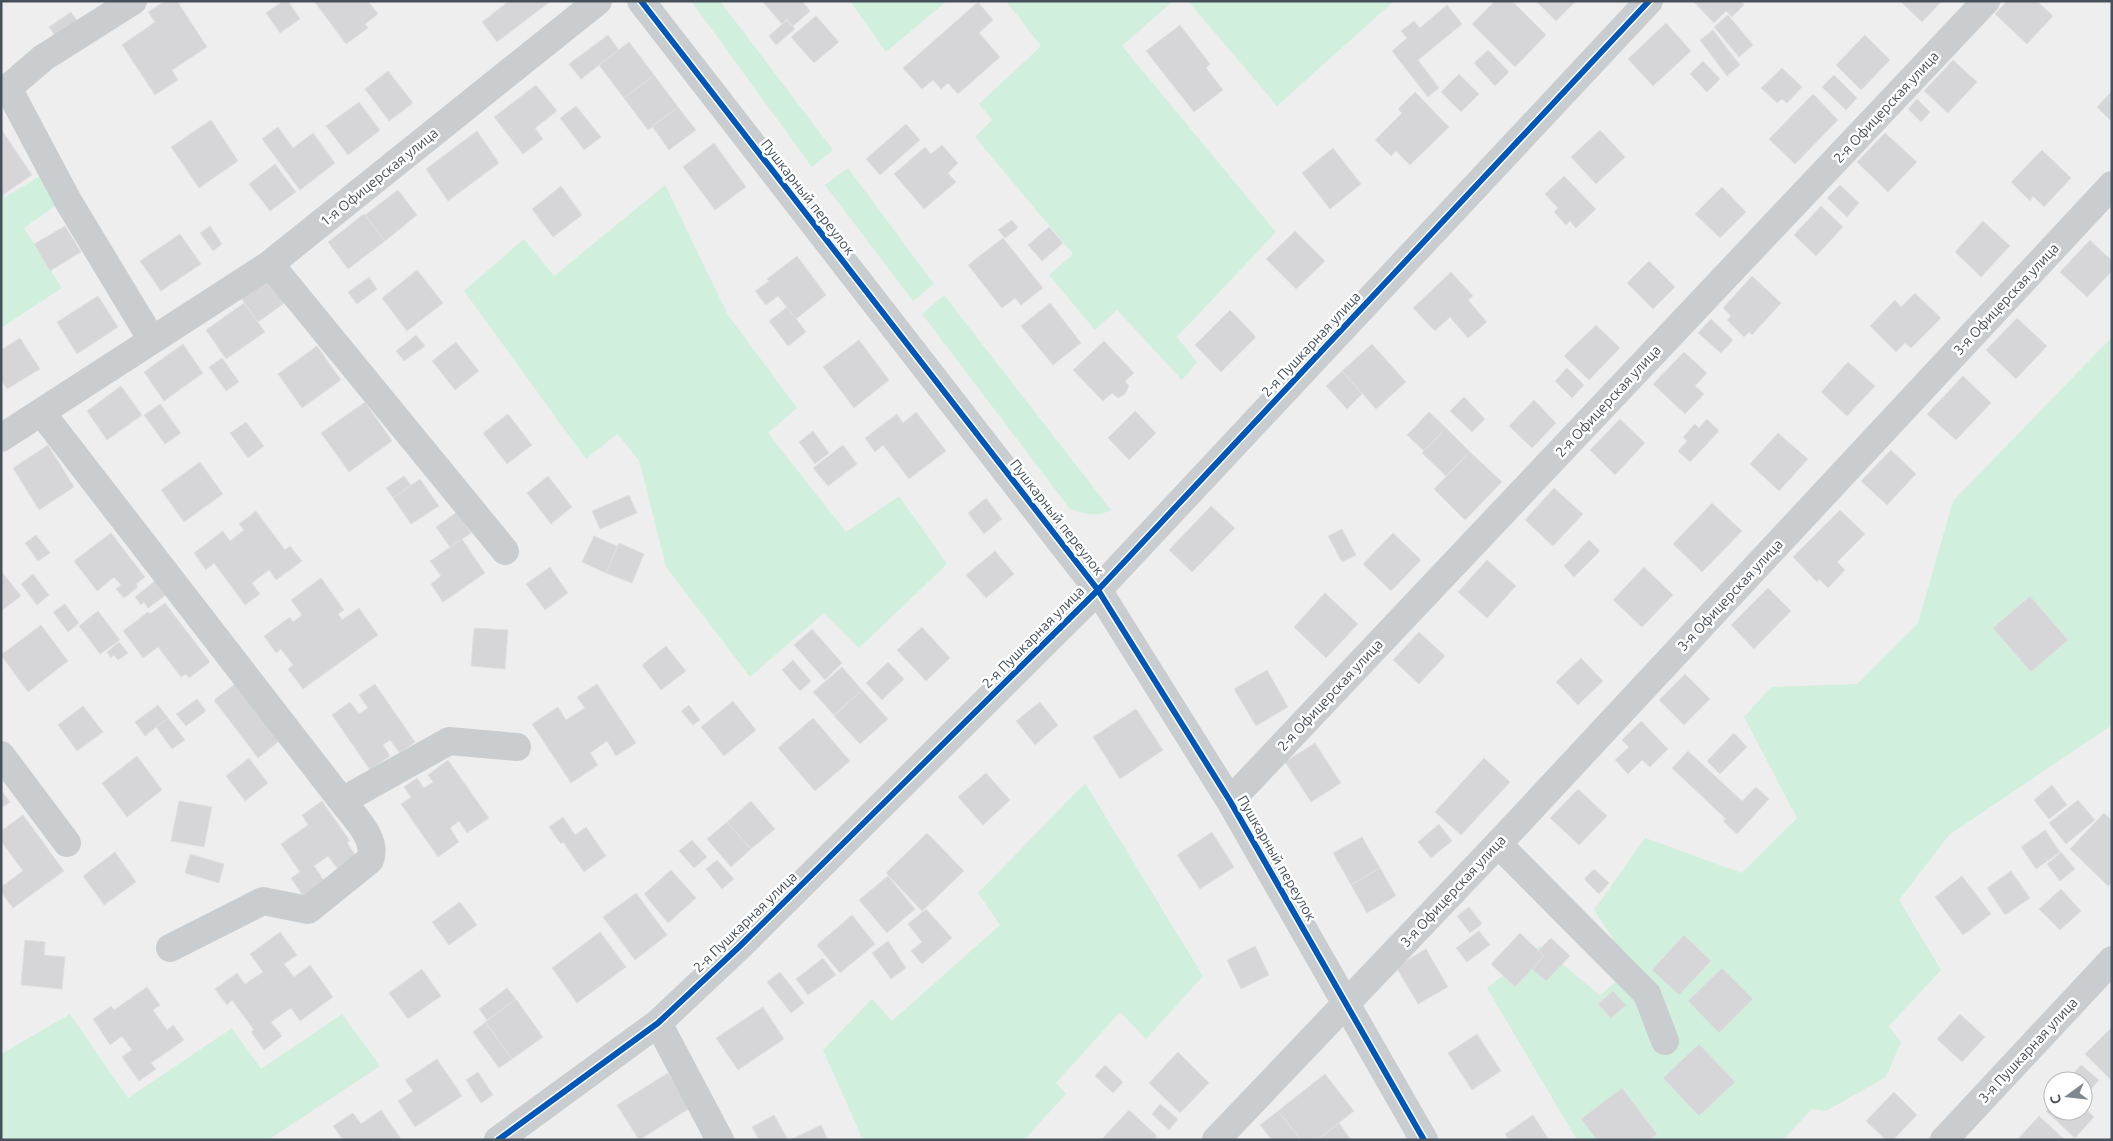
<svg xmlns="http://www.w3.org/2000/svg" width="2113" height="1141" font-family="Ubuntu,sans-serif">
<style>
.green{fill:#d1efdd}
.building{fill:#d6d6d8;stroke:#e0e0e1}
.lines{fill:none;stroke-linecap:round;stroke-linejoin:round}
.minor{stroke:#cacdcf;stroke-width:28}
.cycleway-casing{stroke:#fff;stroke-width:9}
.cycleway{stroke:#0057b8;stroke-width:6}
.labels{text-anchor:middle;stroke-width:5;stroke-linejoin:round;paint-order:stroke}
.street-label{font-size:14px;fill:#45505b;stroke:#fff}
</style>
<rect width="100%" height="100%" fill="#efeeee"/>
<!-- green -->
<path class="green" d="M691,1H720L833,150L812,167Z
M850,1H947L886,52Z
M1006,1H1173L1122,46L1276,232L1177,337L1197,362L1182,380L1117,310L1095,330L1049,275L1073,254L975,137L992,120L979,104L1041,46Z
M1188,1H1394L1277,106Z
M848,168L934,284L913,301L825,185Z
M40,176L58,204L24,228L62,288L1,328V192L5,197Z
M665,185L728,315L797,408L768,433L846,532L899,496L947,564L859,648L824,613L750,677L666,567L639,460L617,434L586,459L464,291L524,239L554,276Z
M944,295L1111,510C1097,518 1084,514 1070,509L922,314Z
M2112,337V725L1949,835L1899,900L1941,970L1889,1026L1901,1042L1886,1077L1826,1111L1812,1109L1783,1140H1577L1487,988L1540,946L1600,995L1632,968L1594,910L1645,838L1742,873L1797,818L1744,717L1771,687L1857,684L1918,623L1953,501Z
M1085,783L1203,976L1146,1039L1120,1012L1056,1083L1066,1094L1024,1140H863L823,1050L872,999L892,1021L1000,925L978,893Z
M70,1014L128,1098L232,1028L261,1069L342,1014L380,1066L268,1140H3L1,1130V1054Z"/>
<!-- building -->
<path class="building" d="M165,1H177L207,47L172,70L178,80L155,95L122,45L155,22L148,12Z
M283,1H288L300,19L280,33L266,13Z
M314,1H368L378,14L365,24L368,28L346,44Z
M509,1H551L497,42L482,22Z
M762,1H802L810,11L793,26L787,19L782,24Z
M1495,1H1512L1546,35L1515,67L1472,24Z
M1536,1H1576L1556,21Z
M1693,1H1741L1744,5L1732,17L1726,11L1714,23Z
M1900,1H1942L1922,22Z
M2007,1H2037L2053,16L2027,44L1995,14Z
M978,2L993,20L979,33L1000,57L958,94L948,83L941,89L933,80L922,89L903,68Z
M1447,5L1462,24L1418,60L1439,88L1428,97L1392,51L1407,38L1401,31L1414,21L1420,28Z
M71,12L78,22L56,37L49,27Z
M1728,15L1753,45L1739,57L1714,27Z
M816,16L839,42L814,63L791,37Z
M787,20L795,29L776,45L769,36Z
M1666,23L1691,51L1653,86L1628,59Z
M1180,25L1210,64L1206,68L1223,90L1194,112L1146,51Z
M1713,30L1740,65L1727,76L1700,40Z
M608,35L619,50L581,79L569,64Z
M1865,35L1890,60L1861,90L1836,65Z
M629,42L654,75L624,98L599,65Z
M1488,50L1509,72L1495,86L1474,63Z
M1953,60L1977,82L1948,113L1924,91Z
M1703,61L1720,79L1707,92L1690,74Z
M1782,68L1802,87L1787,103L1782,99L1777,103L1761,88Z
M388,71L413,103L389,121L365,89Z
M1459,74L1479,94L1461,112L1441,92Z
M654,75L678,107L648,130L624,98Z
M1834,75L1857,98L1846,110L1822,87Z
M536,85L557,111L535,128L543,139L523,154L494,117Z
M2112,91V122L2097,107Z
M1415,92L1449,127L1410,165L1396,151L1391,156L1375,140L1402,113L1398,109Z
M1813,94L1838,120L1795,164L1769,139Z
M1917,99L1930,112L1921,122L1908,109Z
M359,102L380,130L348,155L326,126Z
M576,106L601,137L584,150L560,118Z
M678,107L696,130L669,150L652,126Z
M211,120L238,161L199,188L171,147Z
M906,124L920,140L880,175L866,159Z
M278,127L293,148L313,133L335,163L300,190L262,139Z
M1,129L32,175L1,196Z
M1600,130L1625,157L1596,184L1571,157Z
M477,131L499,163L448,201L426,169Z
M1885,133L1917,162L1888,192L1857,162Z
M714,143L746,187L715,210L683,167Z
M942,145L958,163L948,173L956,182L924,209L894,174L925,147L931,154Z
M1333,148L1361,184L1330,209L1302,173Z
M2042,150L2071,178L2044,207L2033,196L2030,201L2011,182Z
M275,164L296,192L270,211L249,184Z
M1564,176L1596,209L1576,228L1570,221L1566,225L1554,212L1558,208L1545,194Z
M1840,185L1859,203L1847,217L1827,198Z
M561,186L582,215L553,237L532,209Z
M1722,187L1746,212L1720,238L1695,214Z
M398,190L417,215L385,241L365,215Z
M1821,206L1843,227L1816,256L1794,235Z
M364,214L385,241L348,269L328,242Z
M1012,220L1018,228L1005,238L998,230Z
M1983,221L2010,246L1981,277L1955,252Z
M65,226L81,252L50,271L34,244Z
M210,226L222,244L213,251L200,233Z
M1049,227L1063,243L1042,261L1028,245Z
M1295,231L1325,261L1296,289L1266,259Z
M180,234L201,264L161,291L140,261Z
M1003,238L1043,288L1021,305L1015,298L1002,308L968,265Z
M2090,240L2112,261V271L2087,297L2060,272Z
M797,256L826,295L796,319L778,296L766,305L755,291L769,281L767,279Z
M1649,261L1675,287L1653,309L1627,283Z
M417,270L443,303L407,331L382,298Z
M1451,272L1473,296L1468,300L1487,322L1468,338L1450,317L1435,331L1413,308Z
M1752,276L1781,303L1752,335L1749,332L1744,337L1727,320L1731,316L1723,308Z
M369,277L377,289L357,304L348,292Z
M269,278L286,302L258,322L241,298Z
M1915,293L1941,318L1911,348L1905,343L1896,352L1870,326L1895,300L1901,307Z
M98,296L118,327L77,354L57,322Z
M244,303L265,332L226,359L206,330Z
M1050,303L1081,343L1053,365L1021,326Z
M787,307L806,332L788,346L769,321Z
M1230,310L1256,337L1221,372L1195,345Z
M2017,318L2047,346L2016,379L1986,350Z
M1711,319L1733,340L1721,353L1698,333Z
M1596,325L1620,348L1589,380L1564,356Z
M416,335L425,346L404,361L396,351Z
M20,338L40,369L7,389L1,380V350Z
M859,340L889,380L854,408L823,367Z
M1104,341L1134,373L1125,381L1129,386L1125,394L1118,398L1112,393L1103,401L1073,370Z
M456,342L479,371L455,390L432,361Z
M183,344L203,373L164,401L144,372Z
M1372,344L1406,382L1376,409L1342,371Z
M317,346L341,380L302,408L278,374Z
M1684,352L1707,373L1695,386L1704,394L1685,414L1653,384Z
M222,358L239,382L226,391L209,367Z
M1848,362L1875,386L1847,416L1821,392Z
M1567,368L1584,385L1572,398L1555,381Z
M1342,371L1362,394L1347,409L1326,386Z
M1963,376L1991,403L1956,440L1927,414Z
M121,386L142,415L107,440L87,411Z
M1464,397L1485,419L1472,432L1450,411Z
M1534,400L1556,423L1532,448L1509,426Z
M365,402L392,441L349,472L321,433Z
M160,404L181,433L165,444L144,415Z
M1135,411L1156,433L1129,460L1108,438Z
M916,412L946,451L909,479L883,445L875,452L865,438L897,414L903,423Z
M1429,412L1446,428L1424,451L1407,435Z
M508,414L532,445L507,464L483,433Z
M1620,419L1645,443L1615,475L1590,450Z
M1707,419L1719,431L1690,462L1678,451L1687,441L1683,437L1695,424L1699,428Z
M246,422L264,446L248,458L230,433Z
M1446,428L1470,452L1446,476L1422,453Z
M813,431L829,453L815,464L799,442Z
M1778,433L1808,459L1779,491L1750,464Z
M48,445L74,487L39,510L13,468Z
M843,445L857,464L828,486L813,468Z
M1891,450L1916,474L1887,505L1861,481Z
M1470,452L1502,482L1465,520L1434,489Z
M200,462L223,494L184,522L161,490Z
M404,476L411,485L393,498L386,488Z
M548,476L572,507L551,524L527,493Z
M420,479L439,506L411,524L393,498Z
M1554,488L1583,514L1553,546L1525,520Z
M629,495L637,513L600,529L592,511Z
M986,498L1002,519L984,534L968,513Z
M1712,503L1742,531L1702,572L1673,544Z
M1211,506L1235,528L1192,572L1169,550Z
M1840,510L1865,534L1837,562L1845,570L1828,588L1819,579L1817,582L1793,557Z
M256,511L285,550L290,546L302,561L276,580L269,570L252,583L260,594L245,605L214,563L206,570L194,553L223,531L230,541L244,530L239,524Z
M457,512L471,533L450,547L436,527Z
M1342,529L1356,555L1342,562L1328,536Z
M111,533L145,577L136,584L138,587L124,598L116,589L121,585L114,577L97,591L74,561Z
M1393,533L1421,560L1391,591L1363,564Z
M36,535L50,553L38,561L25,543Z
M594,536L617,546L606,573L582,562Z
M462,539L485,573L443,602L431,584L441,576L430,561Z
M1589,540L1600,551L1574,577L1564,566Z
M619,543L644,554L632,583L606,573Z
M995,551L1014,574L986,598L966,575Z
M1487,560L1516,586L1487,618L1458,592Z
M550,567L568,593L545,610L526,584Z
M1644,567L1673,595L1642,627L1613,600Z
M1,571L21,596L1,611Z
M33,574L49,595L37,605L21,584Z
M321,578L344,610L338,614L342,620L359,608L378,635L303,689L288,669L293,665L281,649L276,653L264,636L290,617L293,622L302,615L291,600Z
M156,580L167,594L148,608L144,602L141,605L135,597Z
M1768,588L1791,611L1754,649L1731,625Z
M1325,593L1358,624L1326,658L1294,627Z
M2030,596L2068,640L2031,672L1993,628Z
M165,603L210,662L189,678L186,674L181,677L158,647L143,658L123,631L148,612L150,614Z
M65,604L79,623L68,632L53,612Z
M98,611L120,640L100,654L79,626Z
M41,625L68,661L28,692L1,655Z
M922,627L950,658L926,681L897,650Z
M474,628L508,630L505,669L471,666Z
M812,629L842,663L825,680L794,645Z
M1419,632L1445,656L1419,684L1393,660Z
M119,642L128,653L118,660L114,655L111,658L107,652Z
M666,646L686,671L661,690L642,665Z
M1581,658L1603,681L1578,705L1556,682Z
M793,660L811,681L800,691L782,670Z
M888,662L904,679L882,700L866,683Z
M842,667L862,690L834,715L813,692Z
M1267,670L1288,707L1256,726L1234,689Z
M1685,674L1710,699L1684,725L1659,700Z
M239,681L283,738L258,758L214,700Z
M375,684L415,742L400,753L390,740L383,745L390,756L370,770L332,715L350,702L359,714L368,708L359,695Z
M597,684L636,743L616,756L607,741L590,753L598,765L571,783L532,724L558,707L566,720L585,708L577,697Z
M862,690L888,719L860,744L834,716Z
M197,699L206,711L186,726L176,714Z
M733,701L756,730L724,756L701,727Z
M1040,702L1058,725L1035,745L1016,721Z
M158,705L168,718L145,736L135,722Z
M689,705L700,720L693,725L681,711Z
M83,706L103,732L77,751L58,725Z
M1136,709L1163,750L1120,779L1093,737Z
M168,718L185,740L172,749L156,727Z
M813,718L850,761L815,791L778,748Z
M1641,721L1668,749L1650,767L1642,760L1628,774L1615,760L1629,747L1622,740Z
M1734,733L1747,747L1720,774L1707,761Z
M1315,743L1341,783L1311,802L1285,762Z
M1688,751L1742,801L1756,787L1769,799L1737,834L1723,821L1726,819L1672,768Z
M137,756L162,790L127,817L102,783Z
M249,758L268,783L245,801L226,776Z
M1484,758L1510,782L1461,835L1435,812Z
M448,760L489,818L467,833L459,821L450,828L459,842L438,857L401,804L411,797L404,787L417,778L424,788L433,782L428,775Z
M986,773L1010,800L983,825L958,797Z
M2052,785L2067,805L2049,819L2034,800Z
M1578,789L1607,816L1579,845L1550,818Z
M1,790L10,802L1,808Z
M2078,800L2095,820L2066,844L2049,823Z
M179,801L212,807L204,847L171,841Z
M322,801L350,841L347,843L358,859L340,872L328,856L314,866L329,888L308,903L291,878L300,872L281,844L308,825L302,815Z
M751,801L775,829L751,849L727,822Z
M2104,813L2112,821V882L2108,886L2070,849Z
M23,815L64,871L13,908L1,892V887L23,871L1,841V831Z
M563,817L575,835L586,827L606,856L584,872L563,842L561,844L549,827Z
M727,822L751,849L731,867L707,839Z
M1439,824L1452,841L1431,858L1418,842Z
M2045,830L2060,852L2036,869L2021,847Z
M1212,832L1234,867L1200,889L1177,855Z
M927,833L964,871L922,911L886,873Z
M1362,837L1380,868L1351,885L1333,853Z
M692,840L707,857L694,868L679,851Z
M115,852L136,882L104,905L83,876Z
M2061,852L2075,869L2060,881L2047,864Z
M190,854L224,864L219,883L185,873Z
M717,860L734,879L722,889L706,869Z
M1380,868L1396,896L1367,913L1351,885Z
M1594,869L1609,883L1599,894L1584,879Z
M671,870L696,898L668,923L644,894Z
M2011,871L2030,898L2005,915L1987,888Z
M888,876L915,909L887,933L859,900Z
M1962,876L1991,914L1963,935L1935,897Z
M2061,889L2081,911L2060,930L2039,909Z
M636,893L667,935L635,960L603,917Z
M460,902L477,925L449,945L432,922Z
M1469,907L1482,924L1470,933L1457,916Z
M926,909L952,938L922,964L911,951L922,942L908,924Z
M852,915L875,944L840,973L817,945Z
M1479,931L1490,945L1467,962L1456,948Z
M280,932L297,955L284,964L294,977L310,965L333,997L300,1021L291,1008L271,1022L282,1036L264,1050L251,1032L254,1030L232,1000L227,1005L215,989L237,973L245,984L263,972L250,954Z
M600,932L626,967L577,1003L552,968Z
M1520,933L1544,956L1515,987L1491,964Z
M1684,935L1711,961L1679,995L1652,970Z
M1551,938L1570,956L1546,981L1532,969L1544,956L1538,951Z
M25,940L45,942L44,955L65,957L62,989L21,985Z
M888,941L906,968L891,979L872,953Z
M1255,946L1269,975L1241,989L1227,960Z
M1426,949L1448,987L1418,1004L1396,967Z
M823,958L836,975L808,995L796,979Z
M1722,968L1753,999L1719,1033L1688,1001Z
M422,969L441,996L408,1019L389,993Z
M780,972L804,1003L791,1013L767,982Z
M147,987L160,1005L153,1010L167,1030L173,1025L184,1040L151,1063L156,1069L139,1081L122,1057L132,1050L122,1036L110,1045L93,1019L111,1006L114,1010Z
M507,988L516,999L487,1020L479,1009Z
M1613,991L1626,1005L1611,1018L1598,1004Z
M516,999L543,1037L512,1059L485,1022Z
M763,1007L784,1039L738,1070L716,1038Z
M1960,1014L1985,1037L1962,1062L1937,1039Z
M486,1022L512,1059L499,1068L473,1032Z
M2112,1027V1081L2085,1054Z
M1477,1034L1501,1071L1472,1090L1448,1053Z
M1699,1044L1735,1082L1699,1116L1663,1078Z
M1178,1052L1209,1083L1180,1113L1149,1083Z
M437,1059L462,1096L415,1127L398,1101L413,1091L405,1080Z
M1105,1065L1123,1082L1113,1093L1095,1076Z
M2081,1065L2099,1080L2091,1089L2073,1074Z
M478,1072L493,1095L481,1103L466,1080Z
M668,1073L690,1108L639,1140L617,1105Z
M1325,1074L1354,1111L1317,1140H1301L1278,1111Z
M1622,1088L1657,1134L1649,1140H1597L1581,1119Z
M1894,1092L1917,1115L1893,1140H1886L1866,1121Z
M1160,1104L1178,1119L1169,1130L1152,1114Z
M2053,1104V1111H2083V1106L2094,1117L2075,1138L2046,1111Z
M381,1110L401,1139L399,1140H343L333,1126L353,1113L361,1124Z
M1129,1110L1157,1136L1153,1140H1101Z
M1278,1111L1301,1140H1272L1260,1125Z
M774,1115L787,1138L784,1140H759L752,1127Z
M1533,1115L1549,1140H1509L1505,1134Z
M2039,1116L2065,1140H2017Z
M1339,1123L1351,1140H1317Z
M821,1125L828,1140H790Z"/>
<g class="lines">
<!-- minor -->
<path class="minor" d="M133,1L43,58L8,88L68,201L152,340
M641,1L1098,590L1230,801L1424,1140
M270,264L505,551
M41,412L342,801C354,817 378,839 370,860L308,910L263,901L170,948
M1,438L270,264L598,1
M1,755L67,843
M342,801L449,741L517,747
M1230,801L1986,1
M1498,844L1647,994L1665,1041
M658,1023L720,1140
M498,1140L658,1023L740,946L1098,590L1649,1
M1216,1140L1498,844L2112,185
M1944,1140L2112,960"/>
<defs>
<path id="cycleway" d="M641,1L1098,590L1230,801L1424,1140
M498,1140L658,1023L740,946L1098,590L1649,1"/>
</defs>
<!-- cycleway casing -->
<use href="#cycleway" class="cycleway-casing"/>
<!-- cycleway -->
<use href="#cycleway" class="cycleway"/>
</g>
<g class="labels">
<!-- street labels -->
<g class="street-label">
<text transform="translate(1886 107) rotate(-47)" y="5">2-я Офицерская улица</text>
<text transform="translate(379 177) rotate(-39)" y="5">1-я Офицерская улица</text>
<text transform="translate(808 197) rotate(52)" y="5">Пушкарный переулок</text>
<text transform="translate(2006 299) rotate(-47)" y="5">3-я Офицерская улица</text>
<text transform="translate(1311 344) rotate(-47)" y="5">2-я Пушкарная улица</text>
<text transform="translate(1608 401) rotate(-47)" y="5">2-я Офицерская улица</text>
<text transform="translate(1057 517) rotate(52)" y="5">Пушкарный переулок</text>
<text transform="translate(1730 595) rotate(-47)" y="5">3-я Офицерская улица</text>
<text transform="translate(1033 637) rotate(-45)" y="5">2-я Пушкарная улица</text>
<text transform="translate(1330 695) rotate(-47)" y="5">2-я Офицерская улица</text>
<text transform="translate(1277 858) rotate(60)" y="5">Пушкарный переулок</text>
<text transform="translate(1453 891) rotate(-47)" y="5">3-я Офицерская улица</text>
<text transform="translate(745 922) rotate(-44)" y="5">2-я Пушкарная улица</text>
<text transform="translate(2028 1050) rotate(-47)" y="5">3-я Пушкарная улица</text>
</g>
</g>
<!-- border -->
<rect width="2113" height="1141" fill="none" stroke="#45505b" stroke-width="5"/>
<!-- north arrow -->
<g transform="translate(2068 1096) rotate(255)"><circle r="24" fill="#ffffff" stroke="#b5b9bd"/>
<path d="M0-4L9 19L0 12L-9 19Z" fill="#80878e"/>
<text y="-8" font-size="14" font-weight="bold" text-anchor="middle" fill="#45505b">С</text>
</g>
</svg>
